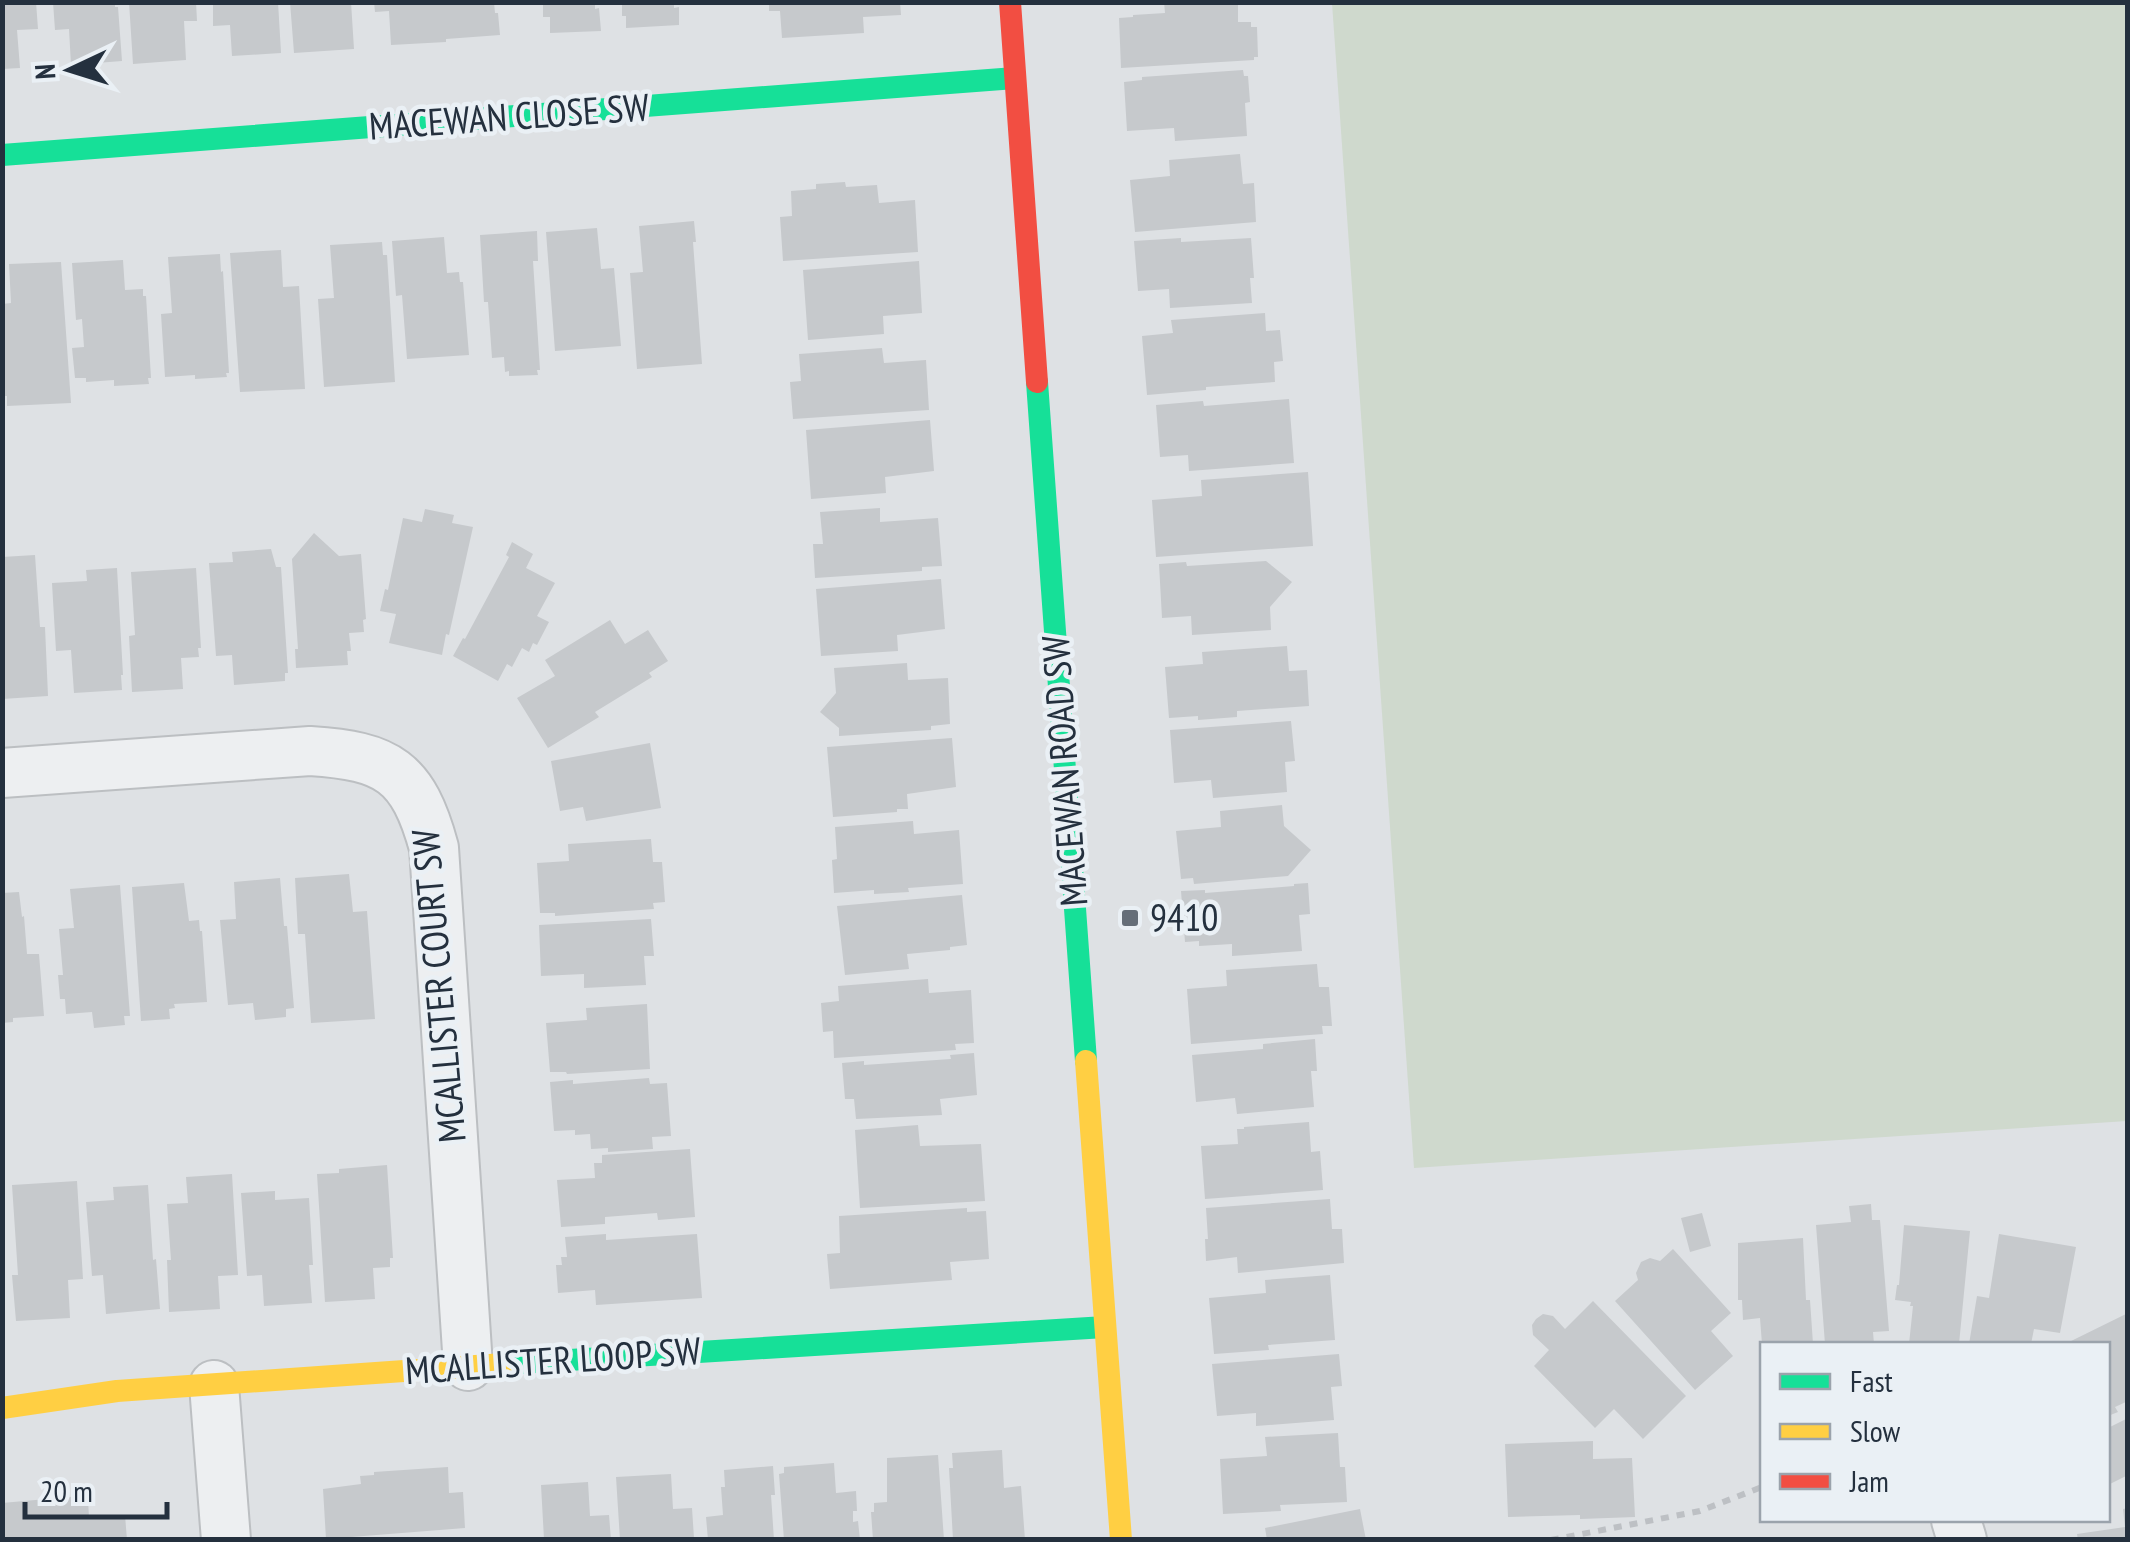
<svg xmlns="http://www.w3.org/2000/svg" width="2130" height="1542" font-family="'PT Sans Narrow',sans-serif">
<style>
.green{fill:#cfd9cd}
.building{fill:#c6c9cc}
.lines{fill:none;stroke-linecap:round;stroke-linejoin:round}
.street-casing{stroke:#bcbfc2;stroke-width:52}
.path{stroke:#bdc0c4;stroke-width:6;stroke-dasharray:8 8;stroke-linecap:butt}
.street{stroke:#edeff1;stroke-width:48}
.fast{stroke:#16e098;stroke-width:22}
.slow{stroke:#ffcf43;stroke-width:22}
.jam{stroke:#f24e42;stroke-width:22}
.poi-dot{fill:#656e78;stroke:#eaf0f5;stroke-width:4}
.labels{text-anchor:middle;stroke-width:9;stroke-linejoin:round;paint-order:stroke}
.street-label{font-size:38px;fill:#24303e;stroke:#eaf0f5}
.poi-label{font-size:38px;fill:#24303e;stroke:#eaf0f5;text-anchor:start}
</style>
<rect width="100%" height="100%" fill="#dee1e4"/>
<!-- green -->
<path class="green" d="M1332,3H2127V1121L1414,1168Z"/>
<!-- building -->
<path class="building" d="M2,2H36L38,29L17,30L20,68L2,69Z
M53,2H115V7H118L122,61L71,65L69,29L55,30Z
M129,2H196L197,21H184L186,60L133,64Z
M213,2H278L281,53L232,56L230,25L213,26Z
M290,2H351L354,49L294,53Z
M374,2H494L495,13H498L500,35L446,39V42L391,45L389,11L375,12Z
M543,2H595V9L599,8L601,31L550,33V17H543Z
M622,2H674V8L679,7V25L626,28V16H622Z
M769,2H900L901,15L863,17L864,33L782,38L780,11H769Z
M1164,2H1238V22H1251V27H1257L1258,57H1254V60L1121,68L1119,18L1133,17V15L1165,13Z
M1243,70L1244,76H1248L1250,102L1245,103L1247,136L1175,141L1174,128L1127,131L1124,82L1142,80V77Z
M1240,154L1243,184L1254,183L1256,222L1135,232L1130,180L1170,176L1169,160Z
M845,182L846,187L877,185L879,203L915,200L918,252L783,261L780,217L792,216L791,191L816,189V184Z
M694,221L696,242H693L702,364L637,369L630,273L643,272L639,226Z
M597,228L601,269L614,268L621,346L555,351L546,232Z
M537,231L538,261H533L540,370H537L538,375L509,376V371L505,372L504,357L492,358L488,302H484L480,235Z
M444,237L447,273L459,272L460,282H463L469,355L407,359L402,295L396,296L392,241Z
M1181,238V242L1251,238L1254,278H1250L1252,303L1170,308L1169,289L1138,291L1134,241Z
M382,242L383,255H387L395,382L324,387L318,299L334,298L330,245Z
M281,250L283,287L299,286L305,389L240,392L230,253Z
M220,254L221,272L223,271L229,373H226L227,377L195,379V375L165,377L161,314L172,313L168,257Z
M123,260L125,290L143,289V296H146L151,378H148L149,384L114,386V380L86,382V378H75L72,348L84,347L82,319L76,320L72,263Z
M919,261L922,313L883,316L884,334L808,340L803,270Z
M61,262L71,403L7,406V396H3L2,304L11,303L9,264Z
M1265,313L1266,331L1280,330L1283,361L1274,362L1275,382L1206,387V390L1147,395L1142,336L1173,333L1171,320Z
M882,348L884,363L926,360L929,410L793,419L790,382L801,381L799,354Z
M1289,399L1294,463L1189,471L1188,455L1160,457L1156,405L1203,401L1204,406Z
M930,420L934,471L885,477L886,493L811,499L806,430Z
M1308,472L1313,546L1156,557L1152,500L1202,496L1201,480Z
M880,508V522L938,518L942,566L922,567V571L815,578L813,544H823L820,512Z
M425,509L454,515L452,523L473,527L449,635L446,634L442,655L389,643L396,614L380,611L385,589L388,590L403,518L422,522Z
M314,533L339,556L361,554L366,619L363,620L364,632L349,633L351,651H347L348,665L296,668L295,649H298L292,559Z
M512,542L533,554L526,568L555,583L537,616L549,622L537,645L533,643L529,652L522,648L512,667L507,664L498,681L453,656L463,638L465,639L509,557L506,555Z
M271,549L276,567H281L288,673H285V681L234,685L232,655L216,656L209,563L233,562L232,552Z
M35,555L40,627H45L48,696L2,699V557Z
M1266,561L1292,582L1270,607L1271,630L1192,635L1191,616L1162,618L1159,564L1186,562L1187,566Z
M117,568L123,675H121L122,690L74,693L71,650L56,651L52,583L87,581L86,570Z
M196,568L201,648H198L199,657L181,658L183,689L132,692L129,636L135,635L131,572Z
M941,579L945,629L897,635L898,651L821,656L816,589Z
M610,620L625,644L648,630L668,661L649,673L652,677L595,712L599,717L548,748L517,698L555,676L545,660Z
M1287,646L1289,671L1307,670L1309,706L1237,711V717L1198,720V716L1169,718L1165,667L1203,664L1202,652Z
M907,663L908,680L948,678L950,724L931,726V730L839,736V728L820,712L836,693L834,668Z
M1291,721L1295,761L1285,762L1287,792L1213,798L1211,780L1174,783L1170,730Z
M952,738L956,787L907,794L908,809H897V812L833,817L827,747Z
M650,743L661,808L586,821L583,807L560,811L551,761Z
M1282,805L1284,826L1311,850L1288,876L1194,884L1193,878L1181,879L1176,831L1221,827L1220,811Z
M913,821L914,834L959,830L963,884L908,888L909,892L874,894V890L834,893L832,860L837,859L835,827Z
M651,839L653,862H662L665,902L653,903L654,909L555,916V913H540L537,863L569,861L568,844Z
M349,874L353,912L367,911L375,1019L311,1023L305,934H298L295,878Z
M280,878L284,926H287L294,1008L286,1009V1017L255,1020L253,1003L228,1005L220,920L236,919L234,882Z
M184,883L189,921L199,920L200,931H202L207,1002L174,1004L175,1008L169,1009L170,1019L141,1021L132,887Z
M1308,883L1310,914L1299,915L1302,951L1232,956V944L1199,946V941L1185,942L1181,891L1205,890V893L1294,886V884Z
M120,885L130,1016H124L125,1025L94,1028L92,1012L66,1014L65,999H60L58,975H63L59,929L74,928L70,889Z
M19,892L22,917L24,916L27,954H39L44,1016L13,1018V1022L2,1023V893Z
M962,895L967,945L950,947V950L907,954L909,969L845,975L837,906Z
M651,919L654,956H644L646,985L584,988V974L541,976L539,925Z
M1317,964L1319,987H1329L1332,1026H1322L1323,1034L1191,1044L1187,989L1227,986L1226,970Z
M928,979L929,993L971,990L974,1043L955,1044L956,1050L834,1058L833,1031L823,1032L821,1003L839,1001L838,986Z
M647,1004L650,1069L567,1074L566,1072H550L546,1023L587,1020L586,1008Z
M1315,1039L1317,1071H1311L1314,1107L1237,1114L1235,1098L1196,1102L1192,1055L1263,1049V1044Z
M974,1053L977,1095L940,1099L942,1115L856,1119L854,1099H845L842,1063L864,1061V1065L951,1059L950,1055Z
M649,1078L650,1084L667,1083L671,1136L652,1137L653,1149L608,1152V1148L591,1149L590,1134L575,1135V1130L554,1131L550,1082L573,1080V1084Z
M1309,1122L1311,1152L1320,1151L1323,1190L1205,1199L1201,1146L1238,1144L1237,1129H1244V1127Z
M918,1125L920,1146L981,1144L985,1201L860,1208L855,1130Z
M690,1149L695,1217L658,1220L657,1213L605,1217V1224L561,1227L557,1180L595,1178L594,1163H602V1155Z
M387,1165L393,1258H390V1267L373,1268L375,1299L325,1302L317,1174L339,1173V1169Z
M232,1174L238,1275L218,1276L220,1309L169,1312L167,1260H171L167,1204L188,1203L186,1177Z
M77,1181L83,1279L68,1280L70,1318L16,1321L12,1275H18L12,1185Z
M148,1185L153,1260L156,1259L160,1309L106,1314L103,1275L92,1276L86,1202L114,1200L113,1187Z
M275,1191V1200L309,1198L313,1265H309L312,1303L264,1306L262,1275L247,1276L241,1193Z
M1330,1199L1332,1229H1342L1344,1263L1238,1273L1237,1257L1206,1261L1205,1239H1208L1206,1208Z
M1871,1204L1872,1220H1880L1889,1331L1873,1332L1874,1344H1825L1816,1225L1851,1222L1849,1206Z
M967,1208V1212L986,1211L989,1259L950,1262L952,1280L830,1289L827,1254L840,1253L839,1216Z
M1702,1213L1711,1246L1690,1252L1681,1218Z
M1904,1225L1970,1231L1959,1344H1909L1913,1306H1910L1911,1302L1895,1300L1897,1285H1899Z
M606,1234V1240L697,1234L702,1298L596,1305L595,1290L558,1293L556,1265H562L561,1257H567L565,1237Z
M1999,1234L2076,1247L2060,1333L2034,1329L2031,1344H1969L1977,1296L1989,1298Z
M1803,1238L1806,1300H1810L1813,1344H1762L1760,1318L1743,1320L1742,1300H1738V1243Z
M1673,1249L1731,1313L1711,1331L1733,1356L1695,1390L1615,1301L1638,1280L1636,1273L1641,1262L1650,1258L1660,1261Z
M1330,1275L1335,1340L1268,1345L1269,1350L1214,1354L1209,1298L1266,1293L1265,1280Z
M1593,1301L1686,1396L1643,1439L1614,1409L1595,1428L1534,1366L1549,1350L1533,1335L1532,1325L1536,1319L1543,1314L1553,1316L1565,1329Z
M2128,1313V1401L2115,1407L2118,1412L2108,1416V1344H2065Z
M1339,1354L1342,1386L1331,1387L1334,1420L1256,1426V1413L1217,1416L1212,1364Z
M2128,1418V1475L2108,1485V1428Z
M1338,1433L1340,1467H1345L1347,1502L1280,1505L1281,1511L1223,1514L1220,1459L1267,1456L1265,1437Z
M1593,1441V1459L1632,1458L1635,1517L1580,1519V1515L1508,1517L1505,1444Z
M1002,1450L1004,1488L1021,1486L1025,1540H953L949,1468H953L952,1453Z
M938,1455L944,1540H873L871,1512H874V1503L887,1502V1458Z
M834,1463L836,1493L856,1491L857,1511H853V1522L858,1521L860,1540H784L779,1474L784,1473V1467Z
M773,1466L775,1495H771L774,1540H708L706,1517L723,1515L721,1487H725L724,1470Z
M448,1467L449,1493L463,1492L465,1528L326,1539L323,1489L361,1484L360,1476L374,1475V1472Z
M671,1474L673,1509L692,1508L694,1538L620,1540L616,1477Z
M588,1482L590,1516L609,1515L611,1540L544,1539L541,1485Z
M80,1496V1500L88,1499L89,1518L125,1515L127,1540H4L2,1503Z
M2128,1508V1540H2078L2077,1534L2125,1527L2123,1509Z
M1360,1509L1366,1540H1267L1265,1528Z"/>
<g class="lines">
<defs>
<path id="street" d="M2,773L310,751C388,756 413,771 434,848L468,1366
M214,1385L226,1540
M1956,1520L1962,1540"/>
</defs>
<!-- street casing -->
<use href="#street" class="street-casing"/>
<!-- path -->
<path class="path" d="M1551,1540L1700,1511L1762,1487"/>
<!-- street -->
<use href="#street" class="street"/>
<!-- fast -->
<path class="fast" d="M2,155L1015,78
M1037,382L1086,1061
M504,1364L1105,1327"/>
<!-- slow -->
<path class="slow" d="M1086,1061L1121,1540
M2,1408L117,1391L504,1364"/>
<!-- jam -->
<path class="jam" d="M1010,2L1037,382"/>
</g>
<!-- markers -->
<rect class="poi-dot" x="1120" y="908" width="20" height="20" rx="5"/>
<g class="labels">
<!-- street labels -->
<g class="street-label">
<text transform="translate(509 117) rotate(-4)" y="13">MACEWAN CLOSE SW</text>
<text transform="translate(1065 771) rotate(-94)" y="13">MACEWAN ROAD SW</text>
<text transform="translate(439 986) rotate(-95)" y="13">MCALLISTER COURT SW</text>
<text transform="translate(553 1361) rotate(-4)" y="13">MCALLISTER LOOP SW</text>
</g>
<!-- poi labels -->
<g class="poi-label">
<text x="1150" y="931">9410</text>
</g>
</g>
<!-- border -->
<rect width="2130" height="1542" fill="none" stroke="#24303e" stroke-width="10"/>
<!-- legend -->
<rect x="1760" y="1342" width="350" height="180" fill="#eaf0f5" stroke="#9ba3ac" stroke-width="2.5"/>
<rect x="1780" y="1374" width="50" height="15" fill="#16e098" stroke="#9ba3ac" stroke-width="2.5"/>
<text x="1850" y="1392" font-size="30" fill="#24303e">Fast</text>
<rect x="1780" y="1424" width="50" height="15" fill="#ffcf43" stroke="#9ba3ac" stroke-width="2.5"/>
<text x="1850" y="1442" font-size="30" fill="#24303e">Slow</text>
<rect x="1780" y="1474" width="50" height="15" fill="#f24e42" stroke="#9ba3ac" stroke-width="2.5"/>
<text x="1850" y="1492" font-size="30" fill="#24303e">Jam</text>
<!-- north arrow -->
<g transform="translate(70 70) rotate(266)" stroke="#eaf0f5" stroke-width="8" paint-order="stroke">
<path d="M0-8L18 38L0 25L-18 38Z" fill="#24303e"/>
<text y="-15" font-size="28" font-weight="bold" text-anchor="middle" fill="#24303e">N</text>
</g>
<!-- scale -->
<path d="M25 1502v15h142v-15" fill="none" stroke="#24303e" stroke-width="5"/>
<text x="40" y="1502" font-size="30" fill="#24303e" stroke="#eaf0f5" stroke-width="8" paint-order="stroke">20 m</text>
</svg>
